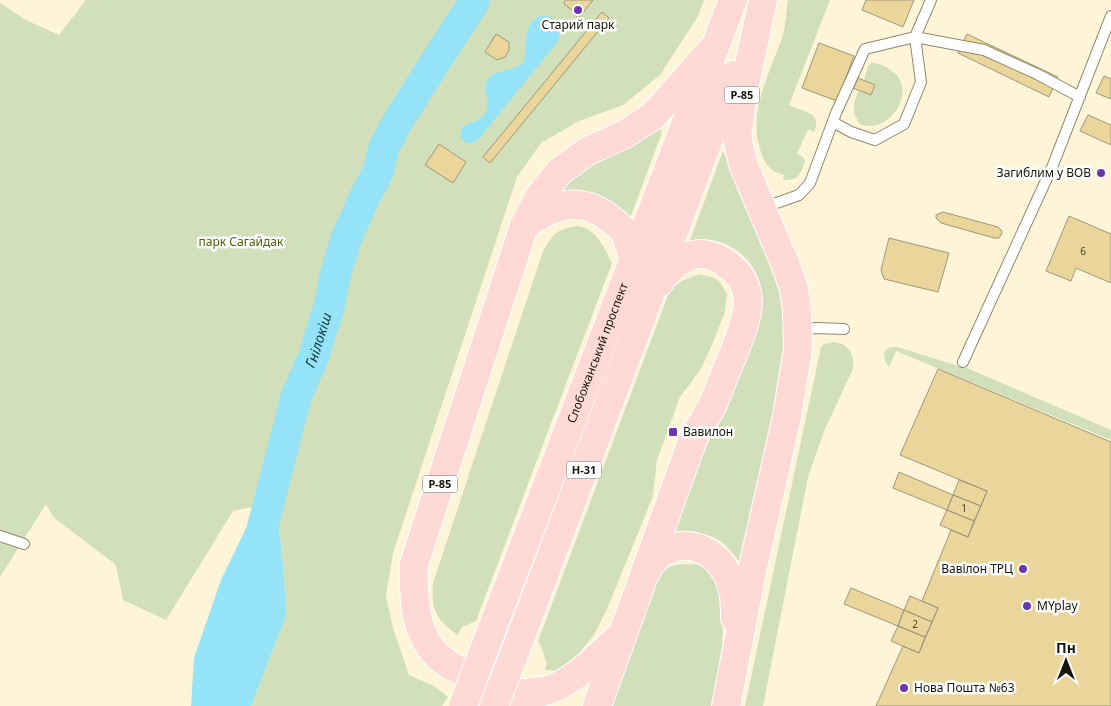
<svg xmlns="http://www.w3.org/2000/svg" width="1111" height="706" font-family="'Noto Sans',sans-serif">
<style>
.green{fill:#d1dfba}
.water{fill:#95e3f6}
.lines{fill:none;stroke-linecap:round;stroke-linejoin:round}
.river{stroke:#95e3f6;stroke-width:31}
.building{fill:#ead69a;stroke:#9f977d}
.service-casing{stroke:#90876e;stroke-width:12}
.primary-casing{stroke:#fff;stroke-width:30}
.service{stroke:#fff;stroke-width:10}
.primary{stroke:#fed9d6;stroke-width:28}
.primary-bridge-casing{stroke:#fff;stroke-width:30;stroke-linecap:butt}
.primary-bridge{stroke:#fed9d6;stroke-width:28}
.poi-dot{fill:#6d36ac;stroke:#fff;stroke-width:2}
.labels{text-anchor:middle;stroke-width:5;stroke-linejoin:round;paint-order:stroke}
.number-label{font-size:10px;fill:#4b442d}
.shield{fill:#fff;stroke:#5c5a53;stroke-width:1}
.shield-label{font-size:11px;font-weight:bold;fill:#161309}
.poi-label{font-size:12px;fill:#161309;stroke:#fff;text-anchor:start}
.park-label{font-size:12px;fill:#496006;stroke:#fff}
.street-label{font-size:12px;fill:#161309;stroke:#fff}
.water-label{font-size:14px;font-style:italic;fill:#10363e;stroke:#fff}
</style>
<rect width="100%" height="100%" fill="#fef5d9"/>
<!-- green -->
<path class="green" d="M86,0H704L698,16L660,75L623,105L579,121L541,143L517,177L393,553L386,596L393,628L409,675L434,686L448,697L442,706H251L286,616L284,574L279,527L269,503L233,511L166,620L123,600L116,565L53,517L46,504L0,577V3L26,20L59,35Z
M788,0H830L789,105C803,112 823,112 814,132L808,129L797,154L803,157L805,161C800,175 800,180 783,180L784,175C770,171 766,166 761,152C747,113 769,75 782,38C786,26 786,12 788,0Z
M871,63C878,63 883,65 889,69C922,88 888,137 860,124C851,111 853,104 859,90L871,95L875,85L864,80L868,66Z
M659,129L661,130L662,133L630,218C607,199 598,190 567,192L560,186L568,175L628,143Z
M723,151L771,259L785,303L786,370L741,565C722,534 704,531 669,532L757,327C761,314 763,299 760,285C757,265 736,245 716,241C707,239 698,241 689,243Z
M578,226C597,229 604,248 612,263L476,621L462,627L457,635C436,618 431,611 433,583L543,251C554,233 557,229 578,226Z
M699,274L714,278L719,281L727,294L725,312L714,340L701,369L680,397L657,460L653,496L608,607L594,635L575,658L556,671L545,670L547,663C543,655 543,648 538,641L670,290L682,281Z
M834,342C849,344 855,354 853,369L824,431L808,477L763,706H745L821,347L824,344Z
M892,347H897L969,369L1111,430V440L896,351L889,367L885,361L884,353L888,348Z
M696,564C705,568 711,571 716,580C729,604 720,679 715,706H606L658,578C670,562 676,565 696,564Z"/>
<!-- water -->
<path class="water" d="M543,15C558,17 563,28 558,41L478,140L473,143L465,142L460,136L462,127C469,122 478,122 483,116C495,103 478,87 491,76C499,69 513,72 524,62C527,44 522,21 543,15Z
M269,503L279,527L284,574L286,616L251,706H191L194,658L221,580L252,516Z"/>
<g class="lines">
<!-- river -->
<path class="river" id="s1" d="M258,545L296,397L313,358L329,307L335,276L346,239L365,196L378,172L384,147L399,119L475,0"/>
</g>
<!-- building -->
<path class="building" d="M565,0H593L578,19L573,11L564,4Z
M866,0H914L903,27L862,10Z
M602,12L609,18L490,163L483,157Z
M496,34L509,42V50L505,57L497,60L485,52Z
M967,34L1058,77L1049,97L958,53Z
M819,43L854,56L837,101L802,88Z
M1104,76L1111,79V99L1096,93Z
M858,78L875,85L871,95L853,88Z
M1088,115L1111,125V145L1080,131Z
M439,144L466,162L453,183L425,165Z
M943,212L998,227L1002,231L1001,235L999,238H994L941,223L936,218V215Z
M1069,216L1111,234V283L1076,268L1071,281L1046,271Z
M889,238L949,253L938,292L884,279L881,270Z
M938,369L1111,442V706H876L903,646L919,653L938,608L922,601L951,530L968,537L987,491L900,455Z
M899,472L953,495L947,510L893,488Z
M959,480L987,491L981,506L953,495Z
M953,495L981,506L974,521L947,510Z
M947,510L974,521L968,537L940,525Z
M851,588L904,610L898,626L844,604Z
M910,596L938,608L932,622L904,610Z
M904,610L932,622L925,637L898,626Z
M898,626L925,637L919,653L891,641Z"/>
<g class="lines">
<defs>
<path id="service" d="M833,122L851,132L875,140L904,124L921,82L915,37L984,50L1037,74L1080,97
M762,208L799,195L810,183L836,113L865,49L915,37L931,0
M799,330L816,328L844,329
M963,362L1053,165L1111,16
M0,536L24,544"/>
<g id="primary">
<path d="M524,226C551,205 578,195 608,217C613,221 619,225 623,230C628,238 630,250 634,259"/>
<path d="M647,571C649,567 652,561 655,558C687,530 726,554 733,591C735,599 735,609 735,618"/>
<path id="s2" d="M490,634L733,0"/>
<path d="M518,644L733,75"/>
<path d="M518,694C527,693 537,692 545,691C570,685 600,655 618,638"/>
<path d="M530,706C515,691 507,689 487,681C475,676 460,672 448,664C414,642 413,601 414,564L524,226L539,197L559,172L586,152L625,134L653,116L716,45"/>
<path d="M597,706L693,439C699,428 706,417 712,406C719,390 725,373 732,357C739,339 747,321 748,302C748,290 742,276 733,269C703,242 679,254 658,284"/>
<path d="M726,706L752,571L787,416L798,348L797,311L794,289L786,266L743,164L737,136L743,93L763,0"/>
</g>
</defs>
<!-- service casing -->
<use href="#service" class="service-casing"/>
<!-- primary casing -->
<use href="#primary" class="primary-casing"/>
<!-- service -->
<use href="#service" class="service"/>
<!-- primary -->
<use href="#primary" class="primary"/>
<defs>
<path id="primary-bridge" d="M463,706L490,634
M494,706L518,644"/>
</defs>
<!-- primary-bridge casing -->
<use href="#primary-bridge" class="primary-bridge-casing"/>
<!-- primary-bridge -->
<use href="#primary-bridge" class="primary-bridge"/>
</g>
<!-- markers -->
<g class="poi-dot">
<circle cx="578" cy="10" r="5"/>
<circle cx="1101" cy="173" r="5"/>
<rect x="668" y="427" width="10" height="10" rx="2.5"/>
<circle cx="1023" cy="569" r="5"/>
<circle cx="1027" cy="606" r="5"/>
<circle cx="904" cy="688" r="5"/>
</g>
<g class="labels">
<!-- number labels -->
<g class="number-label">
<text x="1083" y="255">6</text>
<text x="964" y="512">1</text>
<text x="915" y="628">2</text>
</g>
<!-- shield labels -->
<g class="shield">
<rect x="724.5" y="86.5" width="35" height="17" rx="4"/>
<rect x="566.5" y="461.5" width="35" height="17" rx="4"/>
<rect x="422.5" y="475.5" width="35" height="17" rx="4"/>
</g>
<g class="shield-label">
<text x="742" y="99">Р-85</text>
<text x="584" y="474">Н-31</text>
<text x="440" y="488">Р-85</text>
</g>
<!-- poi labels -->
<g class="poi-label">
<text x="578" y="29" text-anchor="middle">Старий парк</text>
<text x="1091" y="177" text-anchor="end">Загиблим у ВОВ</text>
<text x="683" y="436">Вавилон</text>
<text x="1013" y="573" text-anchor="end">Вавілон ТРЦ</text>
<text x="1037" y="610">MYplay</text>
<text x="914" y="692">Нова Пошта №63</text>
</g>
<!-- park labels -->
<g class="park-label">
<text x="241" y="246">парк Сагайдак</text>
</g>
<!-- street labels -->
<g class="street-label">
<text dy="4" stroke="none"><textPath href="#s2" startOffset="301">Слобожанський проспект</textPath></text>
</g>
<!-- water labels -->
<g class="water-label">
<text dy="5" stroke="none"><textPath href="#s1" startOffset="214">Гнілокіш</textPath></text>
</g>
</g>
<!-- north arrow -->
<g transform="translate(1066 661)" stroke="#ffffff" stroke-width="4" paint-order="stroke">
<path d="M0-4L9 19L0 12L-9 19Z" fill="#161309"/>
<text y="-8" font-size="14" font-weight="bold" text-anchor="middle" fill="#161309">Пн</text>
</g>
</svg>
